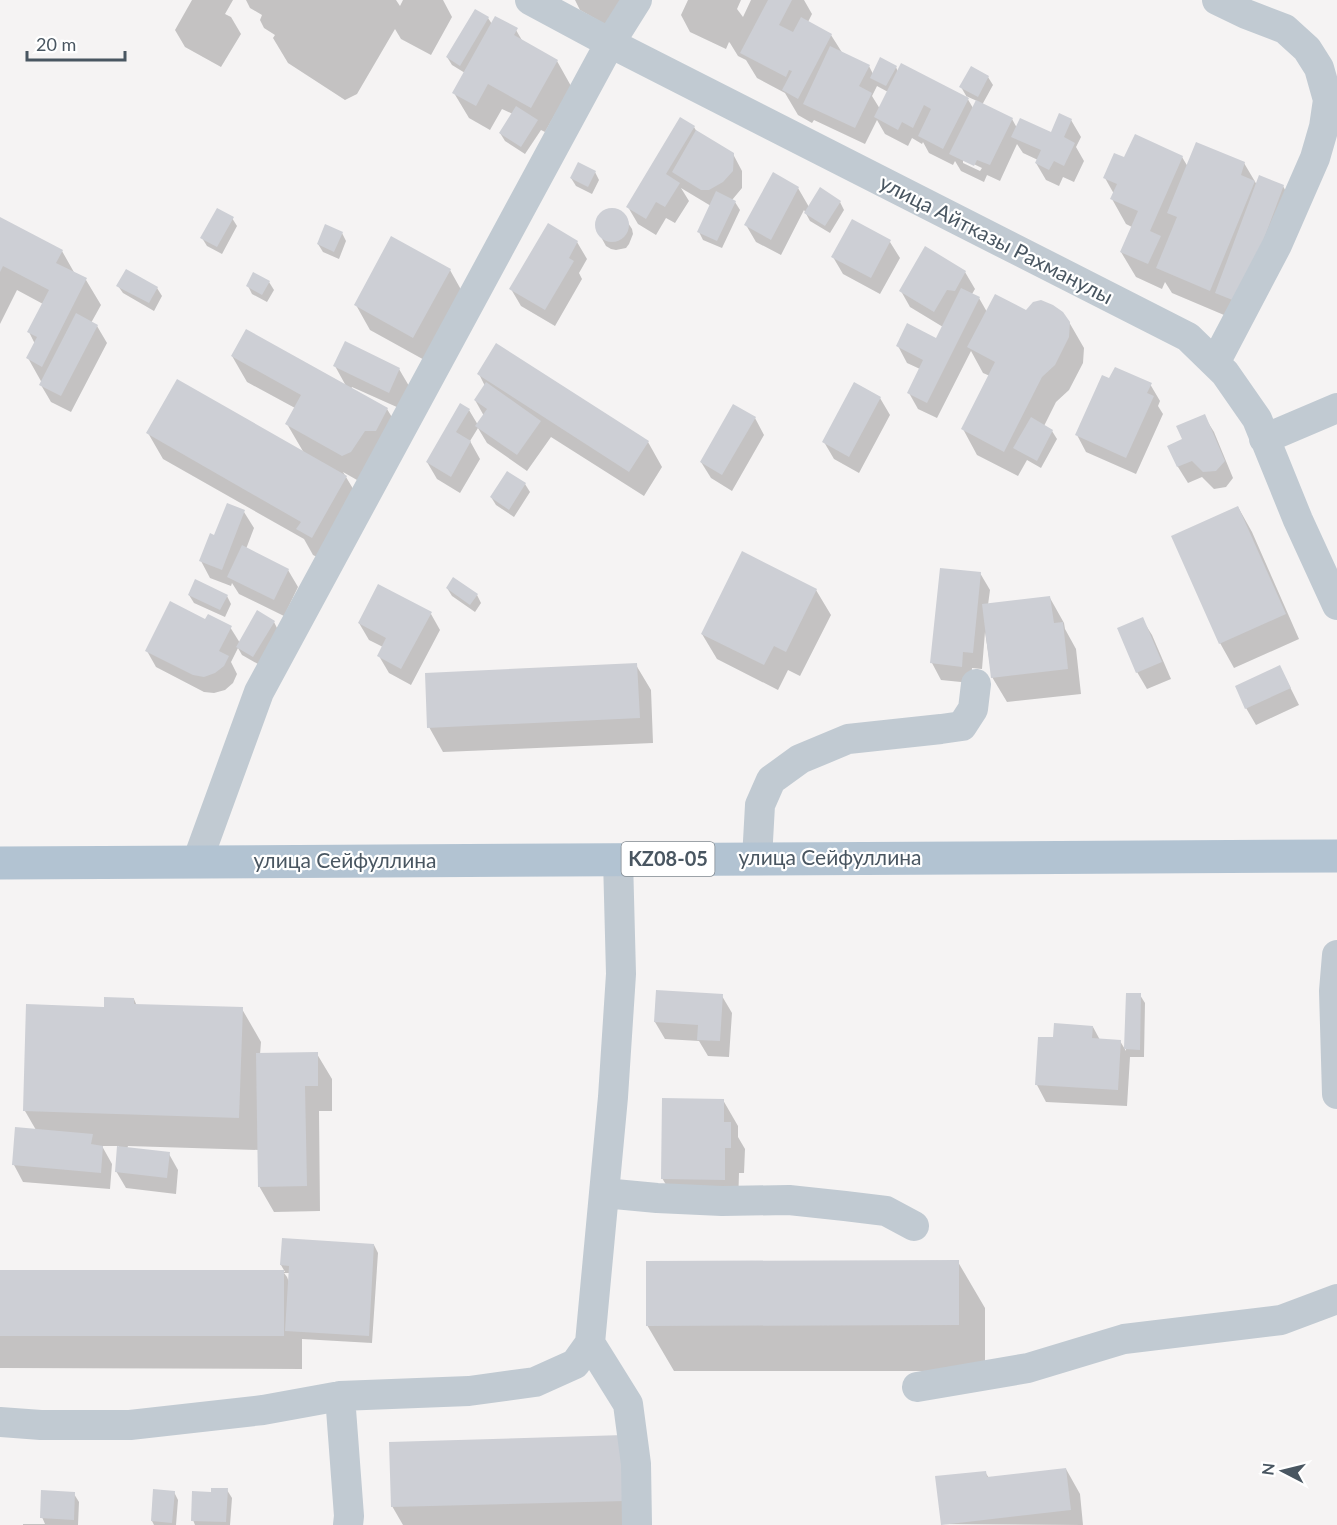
<svg xmlns="http://www.w3.org/2000/svg" width="1337" height="1525" font-family="Lato,sans-serif">
<style>
.shadow{fill:#0003;fill-rule:evenodd}
.building{fill:#cdcfd5}
.lines{fill:none;stroke-linecap:round;stroke-linejoin:round}
.minor{stroke:#c1cad2;stroke-width:30}
.primary{stroke:#b2c3d2;stroke-width:33}
.labels{text-anchor:middle;stroke-width:4.5;stroke-linejoin:round;paint-order:stroke}
.shield{fill:#fff;stroke:#808990;stroke-width:1.5}
.shield-label{font-size:20px;font-weight:bold;fill:#495661}
.street-label{font-size:21px;fill:#495661;stroke:#fff}
</style>
<rect width="100%" height="100%" fill="#f5f3f3"/>
<!-- shadow -->
<path class="shadow" d="M192,0H233L225,14L231,17L241,34L221,67L185,47L175,30Z
M246,0H396L400,6L403,0H443L452,17L431,55L401,39L395,29L357,94L345,100L288,63L273,38L275,35L264,28L260,20L262,15L250,8Z
M575,0H633L615,30L580,10Z
M688,0H741L737,9L743,17L751,0H804L812,14L808,22L831,35L843,54L869,66L873,74L896,67L898,72L968,99L961,87L988,77L993,85L982,105L1012,119L1017,128L1051,134L1071,120L1081,137L1076,147L1084,161L1074,182L1063,177L1059,186L1046,180L1036,163L1038,160L1023,153L1017,144L1000,181L987,175L984,182L961,171L955,161L953,165L929,153L923,142L922,144L912,138L908,146L885,134L877,120L865,144L814,120L812,123L798,115L785,93L757,78L746,60L738,56L730,43L729,42L726,49L690,32L681,15ZM877,86L888,92L880,109L872,96ZM966,96L977,101L973,108ZM963,159L982,168L980,171L963,163Z
M476,11L488,18L492,24L516,30L523,42L557,61L571,86L545,132L541,130L525,154L505,141L500,133L513,114L502,109L490,130L469,118L454,93L465,73L452,65L447,57Z
M694,127L697,132L733,154L742,171V188L732,200L735,202L740,210L722,248L703,240L699,232L711,206L681,188L689,201L675,223L666,218L656,235L638,224L628,207Z
M1182,157L1188,167L1244,163L1257,185L1283,186L1292,203L1224,315L1172,293L1165,282L1162,289L1136,277L1121,252L1132,227L1126,224L1112,199L1114,194L1105,178L1125,159Z
M595,172L599,180L592,194L576,186L571,178Z
M798,188L809,207L840,202L844,210L830,233L810,221L804,210L781,255L756,242L746,225Z
M610,209L621,212L632,229L633,234L629,244L626,248L616,250L611,249L606,246L596,228L598,218L601,214Z
M232,218L237,226L222,254L207,246L202,238Z
M0,219L62,251L75,274L86,280L101,305L91,323L97,326L107,343L71,412L51,402L41,385L42,383L28,358L35,344L29,332L43,304L17,290L0,324Z
M549,225L577,242L587,259L579,273L582,279L555,326L521,306L511,289Z
M342,233L346,241L339,259L323,252L318,244Z
M890,242L900,258L880,294L843,274L833,257Z
M450,270L464,295L428,362L370,330L356,305Z
M965,272L975,289L972,294L979,298L987,312H1026L1069,322L1084,348L1083,363L1069,390L1056,402L1044,426L1052,431L1057,439L1041,468L1027,460L1018,476L977,455L963,429L990,376L983,373L971,351L937,418L918,409L909,393L920,369L907,363L898,346L936,340L943,327L910,307L901,291Z
M269,282L274,290L267,302L252,294L248,286Z
M118,286L157,288L162,296L154,311L123,293Z
M232,356L346,386L335,366L399,369L409,386L399,408L352,387L351,389L387,409L402,434L357,480L343,472L361,502L327,562L313,555L304,539L163,459L148,433L304,453L287,424L295,408L247,382Z
M479,374L648,442L662,467L644,496L551,437L527,471L487,443L478,428L470,441L480,459L460,493L437,479L427,462L469,410L478,425L484,416L475,400L485,386Z
M1150,384L1160,401L1158,406L1163,414L1136,474L1086,452L1077,435Z
M880,398L890,415L859,473L834,459L824,442Z
M1204,416L1214,432L1233,478L1226,487L1214,489L1202,477L1188,483L1178,467L1169,446L1184,440Z
M755,418L764,435L732,491L711,478L701,462Z
M507,473L525,484L530,492L514,517L496,505L491,497Z
M1238,507L1252,532L1299,639L1234,668L1220,643Z
M244,512L254,528L246,549L288,570L298,587L284,616L239,594L232,583L231,586L210,578L201,561Z
M980,573L990,590L988,605L1050,598L1064,623L1065,629L1076,649L1081,694L1007,702L992,677L985,632L982,669L972,668L971,683L941,680L932,663Z
M447,588L477,595L481,603L475,612L452,596Z
M816,590L831,615L800,676L788,670L778,690L717,659L702,634Z
M189,595L227,596L231,604L225,617L194,603Z
M431,614L440,630L411,685L389,673L379,656L383,647L369,640L359,623Z
M1142,619L1152,635L1171,679L1147,689L1137,672Z
M206,621L230,627L240,643L274,622L278,630L258,664L242,655L238,648L231,662L237,674L233,683L225,690L214,693L204,692L156,667L147,651Z
M636,665L651,690L653,743L443,752L429,727Z
M1280,667L1299,705L1256,725L1246,708Z
M1127,994L1140,995L1145,1003L1144,1057H1130L1127,1106L1046,1102L1037,1085L1055,1039L1093,1027L1100,1040L1120,1041L1126,1051Z
M722,996L732,1013L729,1057L708,1056L699,1041L665,1039L655,1022Z
M134,999L137,1006L242,1009L261,1042L260,1055L317,1054L332,1079V1111H319L320,1211L274,1212L259,1186V1150L128,1146L127,1149L169,1154L178,1170L176,1194L126,1188L116,1171L119,1146H102L112,1164L110,1189L23,1182L14,1165L36,1130L25,1111L27,1006L105,1008Z
M723,1100L738,1126V1137L745,1149L744,1173H739L738,1205L677,1203L662,1178Z
M374,1245L378,1253L372,1343L302,1339V1369L0,1368V1271L285,1272L281,1265ZM284,1273H290L289,1282L287,1277Z
M958,1262L985,1308V1371H674L647,1325Z
M623,1437L644,1525H403L392,1506Z
M1066,1469L1080,1494L1083,1525L942,1524L985,1472L989,1478Z
M227,1490L232,1498L230,1525H195L193,1520L212,1493Z
M174,1492L178,1500L176,1525H154L152,1521Z
M74,1494L79,1502L78,1525H23V1524H45L42,1517Z"/>
<!-- building -->
<path class="building" d="M768,0H792L779,25L793,32L801,17L832,34L798,99L782,90L792,71L789,70L786,77L740,53Z
M475,9L489,17L460,66L446,57Z
M495,16L518,28L514,35L558,60L531,108L488,84L476,106L452,93Z
M830,46L870,65L859,86L872,93L855,128L803,104Z
M880,57L897,66L886,86L870,78Z
M901,63L969,98L943,149L918,136L931,109L924,105L913,128L902,122L898,130L874,117Z
M971,66L989,76L978,97L959,87Z
M976,100L1013,118L990,165L977,160L974,166L949,154Z
M516,106L538,120L521,147L499,133Z
M1059,113L1072,119L1064,137L1075,143L1064,166L1054,161L1049,170L1035,163L1041,150L1011,137L1020,118L1051,132Z
M680,117L695,126L666,174L680,183L665,207L656,202L646,219L626,207Z
M696,130L734,153L733,171L723,182L709,190H701L672,172Z
M1135,134L1183,156L1150,231L1161,236L1148,264L1120,252L1138,211L1110,199L1117,184L1103,178L1114,153L1124,157Z
M1196,142L1245,162L1241,175L1255,181L1210,291L1156,268L1177,217L1167,213Z
M578,162L596,171L588,187L570,178Z
M773,172L799,187L771,240L744,225Z
M1259,175L1284,185L1240,303L1215,293Z
M820,187L841,201L825,226L804,213Z
M716,191L736,201L717,241L697,232Z
M595 225a17 17 0 1 1 34 0a17 17 0 1 1-34 0Z
M217,208L234,217L217,247L200,238Z
M0,217L63,250L56,263L87,278L42,367L26,358L37,337L27,332L49,290L3,266L0,272Z
M852,219L891,240L871,278L831,257Z
M548,223L578,241L569,258L574,261L545,310L509,289Z
M325,224L343,232L334,252L317,244Z
M391,236L451,269L413,338L354,305Z
M925,246L966,271L955,291L947,290L934,312L899,291Z
M126,269L158,287L149,303L116,286Z
M253,272L270,281L262,295L246,286Z
M961,288L980,297L927,403L907,393L923,360L896,346L907,323L936,338Z
M995,294L1026,310L1033,302L1041,300L1053,305L1063,312L1070,322L1069,337L1055,365L1042,377L1004,452L961,429L995,362L967,347Z
M76,313L98,325L61,396L39,385Z
M246,329L388,408L376,431H365L351,452L342,456L285,424L301,395L231,356Z
M345,341L400,368L389,393L333,366Z
M496,343L649,441L629,472L477,374Z
M1115,367L1152,383L1147,393L1154,396L1126,458L1075,435L1102,375L1109,378Z
M177,379L347,476L312,538L296,529L301,522L146,433Z
M486,382L541,421L517,455L475,426L487,409L474,400Z
M854,382L881,397L849,457L822,442Z
M460,403L470,409L456,432L471,441L451,477L426,462Z
M733,404L756,417L722,475L700,462Z
M1205,414L1225,461L1216,471L1203,472L1192,461L1177,467L1167,446L1182,439L1176,426Z
M1031,417L1053,430L1037,461L1013,448Z
M507,471L526,483L509,510L490,497Z
M227,503L245,510L222,570L199,561L210,533L214,535Z
M1238,506L1286,614L1219,644L1171,536Z
M242,545L289,569L274,600L227,577Z
M742,551L817,589L786,652L774,646L764,665L701,634Z
M940,568L981,572L973,653L963,652L962,667L930,663Z
M453,577L478,594L470,605L446,588Z
M195,579L228,595L220,610L188,595Z
M378,584L432,612L401,669L377,656L386,638L358,623Z
M1050,596L1054,623L1063,622L1068,669L991,678L982,604Z
M170,601L205,619L208,614L232,626L219,651L229,656L224,666L215,673L204,677L193,675L145,651Z
M257,610L275,621L253,657L236,647Z
M1143,617L1162,662L1136,673L1117,628Z
M637,663L640,718L427,728L425,673Z
M1280,665L1291,688L1245,709L1235,686Z
M656,990L723,994L720,1041L697,1040L698,1025L654,1022Z
M1126,993H1141L1140,1050L1124,1049Z
M104,997L134,998V1004L243,1007L239,1118L23,1111L26,1004L104,1007Z
M1054,1023L1093,1026L1092,1038L1121,1040L1118,1090L1035,1085L1038,1037H1053Z
M318,1052V1086H305L307,1186L258,1187L256,1053Z
M662,1098L724,1099V1122H731V1148H725V1180L661,1179Z
M15,1127L93,1134L91,1144L103,1146L101,1173L12,1165Z
M117,1146L170,1152L167,1178L115,1172Z
M282,1238L374,1244L369,1336L285,1331L289,1266L280,1265Z
M959,1260V1325L646,1326V1261Z
M0,1270H284V1336H0Z
M624,1435L626,1501L391,1507L389,1442Z
M1066,1468L1071,1510L941,1525L935,1476L986,1471L987,1477Z
M211,1488H228L226,1522L191,1521L192,1491L211,1492Z
M153,1489L175,1491L172,1523L151,1521Z
M41,1490L75,1492L74,1520L40,1518Z"/>
<g class="lines">
<!-- minor -->
<path class="minor" d="M530,0L610,43L1188,337L1225,373L1257,419L1298,520L1337,605
M1215,363L1277,245L1315,158L1324,127L1328,100L1319,68L1307,49L1285,29L1246,14L1217,0
M1264,439L1337,408
M618,859L621,974L613,1097L590,1343L628,1404L636,1464L637,1525
M757,859L760,805L771,780L800,759L848,739L941,729L962,726L973,709L976,684
M197,862L259,692L610,43L637,0
M1337,955L1334,991L1337,1094
M604,1193L657,1198L722,1201L789,1200L845,1206L886,1211L914,1226
M917,1387L1028,1368L1124,1339L1281,1320L1337,1299
M340,1396L349,1516L348,1525
M0,1422L41,1425H130L263,1410L340,1396L469,1391L535,1382L575,1364L590,1343"/>
<!-- primary -->
<path class="primary" d="M0,863L1337,856"/>
</g>
<g class="labels">
<!-- shield labels -->
<rect class="shield" x="621.5" y="842" width="93" height="34" rx="4.5"/>
<g class="shield-label">
<text x="668" y="866">KZ08-05</text>
</g>
<!-- street labels -->
<g class="street-label">
<text transform="translate(996 240) rotate(27)" y="7">улица Айтказы Рахманулы</text>
<text x="830" y="865">улица Сейфуллина</text>
<text x="345" y="868">улица Сейфуллина</text>
</g>
</g>
<!-- north arrow -->
<g transform="translate(1283 1471) rotate(277)" stroke="#ffffff" stroke-width="4.5" paint-order="stroke">
<path d="M0-4.5L10 22L0 15L-10 22Z" fill="#495661"/>
<text y="-9" font-size="16" font-weight="bold" text-anchor="middle" fill="#495661">N</text>
</g>
<!-- scale -->
<path d="M27 51v9h98v-9" fill="none" stroke="#495661" stroke-width="3"/>
<text x="36" y="51" font-size="18" fill="#495661" stroke="#ffffff" stroke-width="4.5" paint-order="stroke">20 m</text>
</svg>
